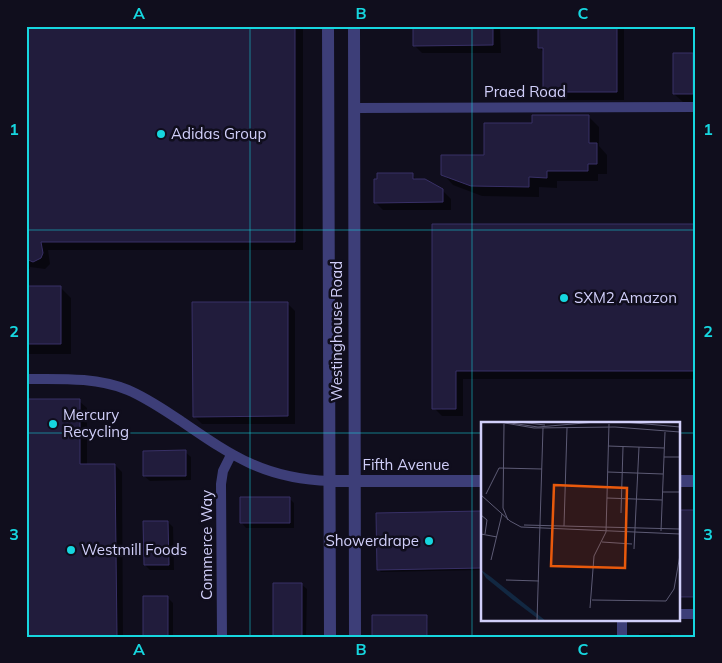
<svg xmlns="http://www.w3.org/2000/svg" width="722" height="663" font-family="Mulish,sans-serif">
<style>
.shadow{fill:#0007}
.building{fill:#211c3c;stroke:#383066}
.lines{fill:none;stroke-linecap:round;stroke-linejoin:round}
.minor{stroke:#3d3e78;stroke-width:10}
.tertiary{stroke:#3d3e78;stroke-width:12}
.grid{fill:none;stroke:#16d6df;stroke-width:1;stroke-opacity:0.55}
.poi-dot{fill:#16d6df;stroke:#100e1d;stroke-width:2}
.labels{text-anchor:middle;stroke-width:5;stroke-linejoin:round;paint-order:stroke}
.street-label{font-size:15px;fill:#d1cffa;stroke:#100e1d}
.poi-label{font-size:15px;fill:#d1cffa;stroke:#100e1d;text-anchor:start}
.inset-road{fill:none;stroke:#5d5b75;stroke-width:1}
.view{fill:#e8590c;fill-opacity:0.15;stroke:#e8590c;stroke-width:2.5}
.inset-edge{fill:none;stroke:#d1cffa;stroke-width:2.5}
.neatline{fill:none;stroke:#16d6df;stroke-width:2}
.grid-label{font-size:16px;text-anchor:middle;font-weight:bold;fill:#16d6df}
</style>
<rect width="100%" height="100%" fill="#100e1d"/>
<!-- shadow -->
<path class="shadow" d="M26,26H303V250H48L50,264L45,269L30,267V269H26Z
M414,26H500L501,53H422L414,45Z
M538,26H624V100H552L544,92V53L539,47Z
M692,54L696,58V102H683L674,94Z
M588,116L599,127V146L607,155V174H598V181H557V188L539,187V197L482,196L453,185L443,174L485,156L533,124Z
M412,175L418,181L442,190L451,199V210H383L375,202Z
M434,225L696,226V379H463V416H442L434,408Z
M26,287H60L71,298V354H26Z
M287,303L295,311V424H202L194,416Z
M79,401L87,408V465H115L122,472L123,637H26Z
M185,452L191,457V480L150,481L144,476Z
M289,498L294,503V528H246L241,522Z
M678,511H696V598H678Z
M480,512L482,570L381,572L378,569Z
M168,522L173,527L174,570H150L145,565Z
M301,584L307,589L306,637H274Z
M168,598L173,603V637H145Z
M426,616L428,619V637H373Z
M670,633L672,637H639V634Z"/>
<!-- building -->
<path class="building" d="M26,26H295V242H41L43,253L41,258L33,262L26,259Z
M413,26H493V45L413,46Z
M538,26H617V92H543V48H538Z
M673,53H693V94H673Z
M532,115H589V143H597V164H588V171H547V178L529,177V187L471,186L441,175V155H484V123H532Z
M377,173H413V179H425L443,189V202L374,203V179H377Z
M432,224H696V371H456V409H432Z
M26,286H61V344H26Z
M192,302H288V416L193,417Z
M26,399H80V464H115L117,637H26Z
M186,450V476H143V451Z
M240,497H290V523H240Z
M678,510H696V597H678Z
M481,511L482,568L377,570L376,513Z
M143,521H168L169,565H144Z
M273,583H302V637H273Z
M143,596H168V637H143Z
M372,615H427V637H372Z"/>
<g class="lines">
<!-- minor -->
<path class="minor" d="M355,108L696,107
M26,379C60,379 96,377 128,390C147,398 164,410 181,421C232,456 265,479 330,481
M678,614H696
M222,637L221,484L223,471L231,455
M622,637V619"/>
<!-- tertiary -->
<path class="tertiary" d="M328,26L330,637
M354,26L355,637
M330,481H482
M678,481H696"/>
</g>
<!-- grid -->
<path class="grid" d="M250,26V637M472,26V637M26,230H696M26,433H482M678,433H696"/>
<!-- markers -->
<g class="poi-dot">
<circle cx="161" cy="134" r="5"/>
<circle cx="564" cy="298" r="5"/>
<circle cx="53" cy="424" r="5"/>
<circle cx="429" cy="541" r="5"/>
<circle cx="71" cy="550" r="5"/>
</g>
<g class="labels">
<!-- street labels -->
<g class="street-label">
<text x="525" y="97">Praed Road</text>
<text transform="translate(337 331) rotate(-90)" y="5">Westinghouse Road</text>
<text x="406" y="470">Fifth Avenue</text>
<text transform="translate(207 545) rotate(-90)" y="5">Commerce Way</text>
</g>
<!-- poi labels -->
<g class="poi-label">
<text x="171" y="139">Adidas Group</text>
<text x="574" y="303">SXM2 Amazon</text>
<text x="63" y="420">Mercury<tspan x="63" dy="17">Recycling</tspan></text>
<text x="419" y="546" text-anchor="end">Showerdrape</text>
<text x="81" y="555">Westmill Foods</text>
</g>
</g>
<!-- overview -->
<g transform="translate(481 422)">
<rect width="199" height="199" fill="#100e1d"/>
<path d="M0,148L10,155L65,199H60L32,178L5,156Z" fill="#122842"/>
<path class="inset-road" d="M18,0L53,6L134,5L199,10M23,0L57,5L115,0M38,0L64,3M143,0L199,5M23,2L22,86L27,98M127,24L183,26M183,35H199M127,50L182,52M181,70H199M5,72L18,46L61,47M0,73L29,99L40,105L199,112M126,76L181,78M140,91L142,25M0,93L6,98L4,112M43,103L199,107M83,104L86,6M180,109L184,10M0,112L16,115M121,120L151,122M153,127L158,25M10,138L21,92M25,158L58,159M111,178L185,179L193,167L199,133M109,186L113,134L125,110L128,2M56,199L62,6"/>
<path class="view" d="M73,63L146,66L144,146L70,144Z"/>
<rect width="199" height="199" class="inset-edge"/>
</g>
<!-- border -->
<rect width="722" height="663" fill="none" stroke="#100e1d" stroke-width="55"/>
<rect x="28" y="28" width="666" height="608" class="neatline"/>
<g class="grid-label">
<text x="139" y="19">A</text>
<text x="361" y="19">B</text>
<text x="583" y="19">C</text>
<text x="14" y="135">1</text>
<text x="708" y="135">1</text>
<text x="14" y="337">2</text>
<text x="708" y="337">2</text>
<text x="14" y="540">3</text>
<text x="708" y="540">3</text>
<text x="139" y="655">A</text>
<text x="361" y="655">B</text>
<text x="583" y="655">C</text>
</g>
</svg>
